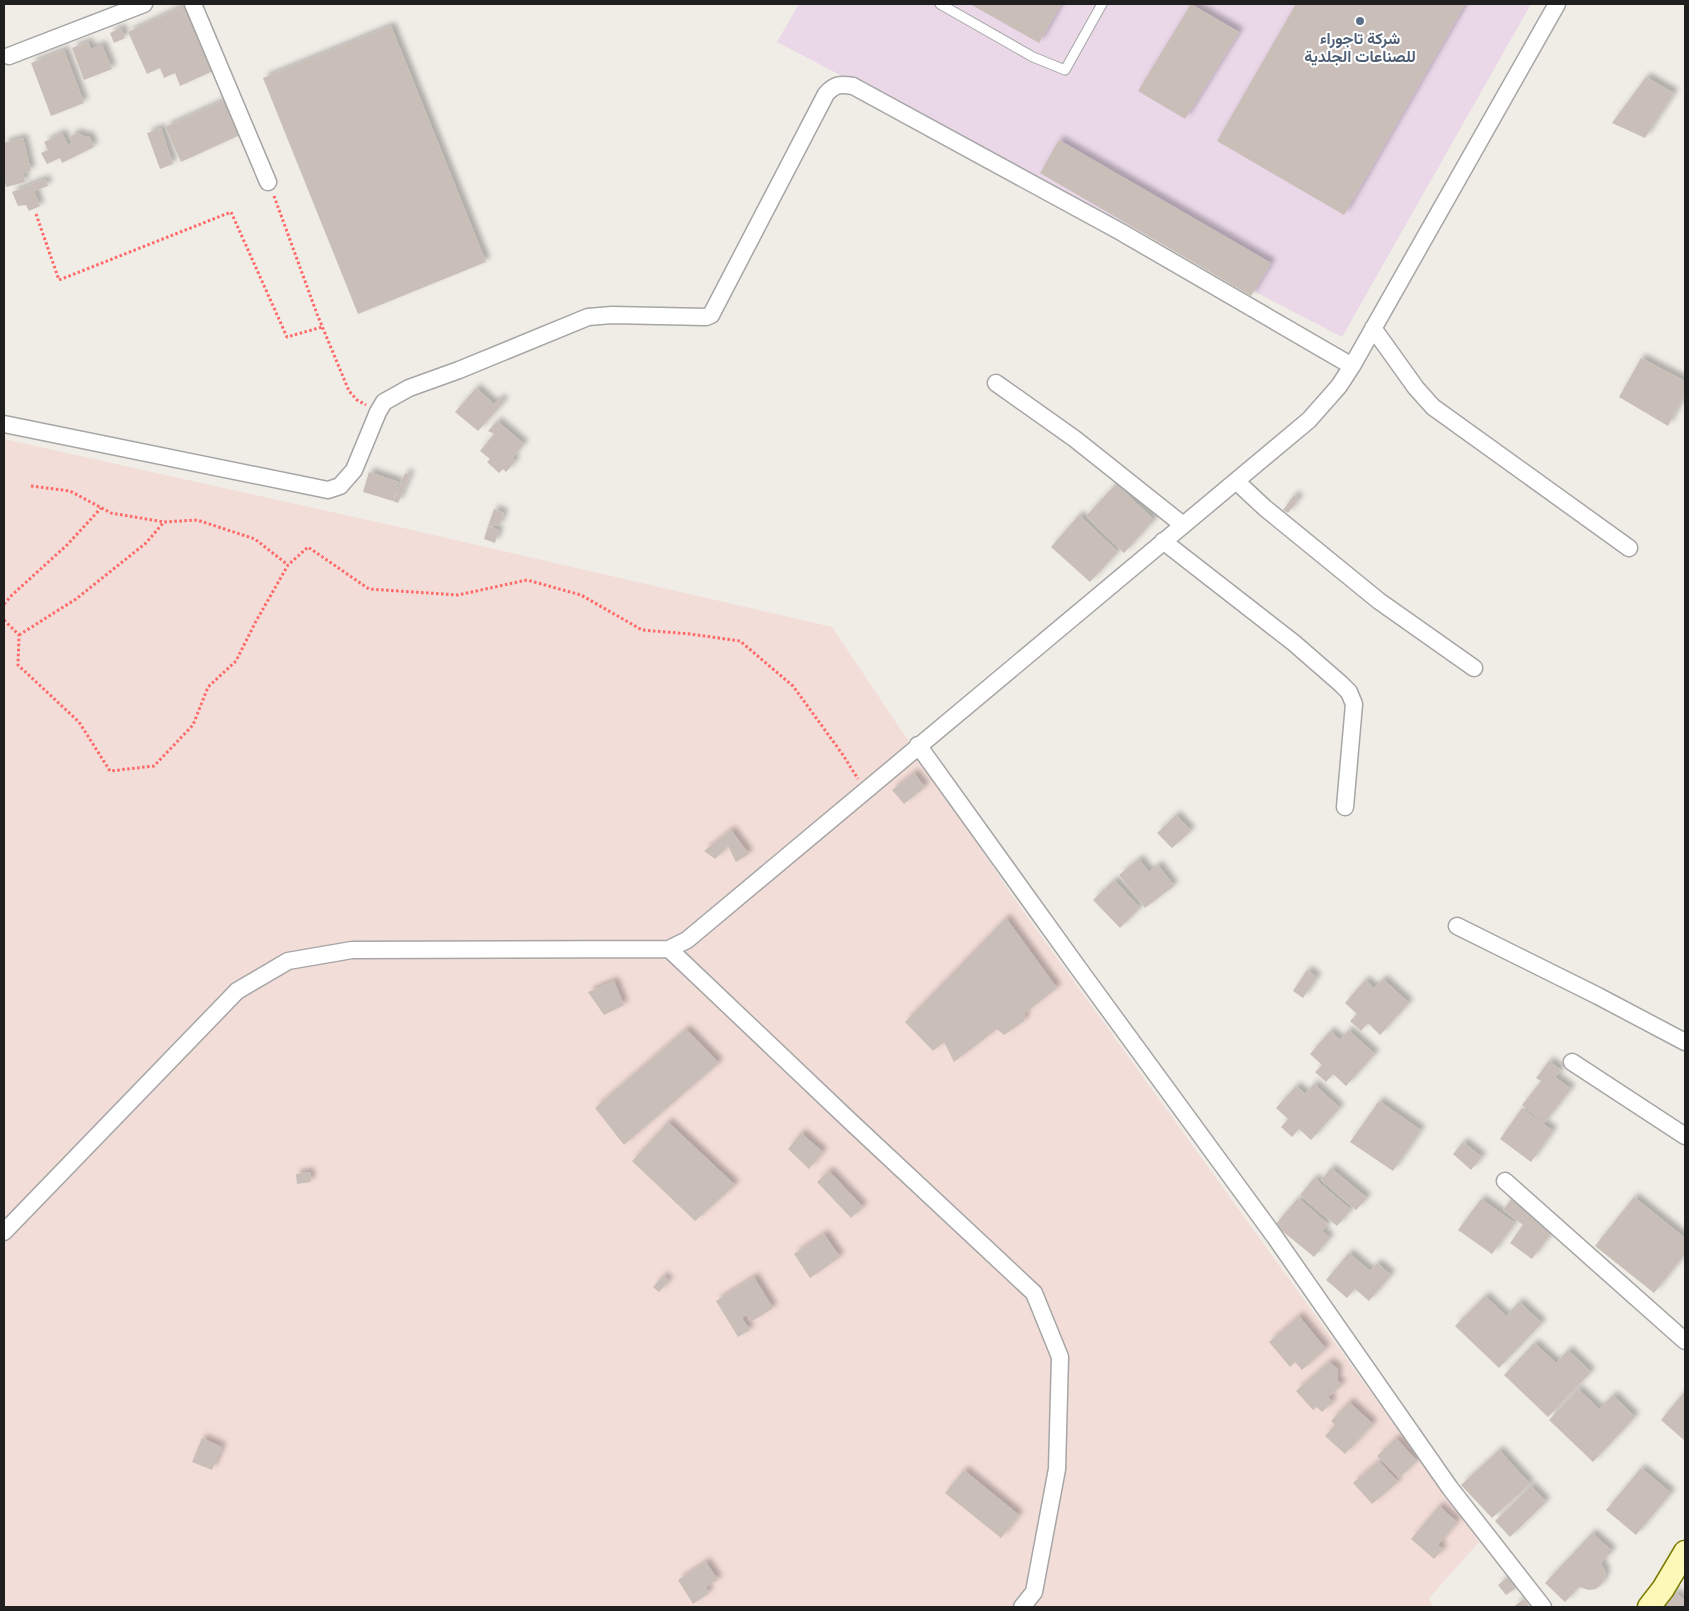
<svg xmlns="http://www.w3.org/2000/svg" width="1689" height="1611" font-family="'Archivo Narrow',Vazirmatn,sans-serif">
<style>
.industrial{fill:#ead7e8}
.military{fill:#f3ddd8}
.building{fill:#c9beb8;filter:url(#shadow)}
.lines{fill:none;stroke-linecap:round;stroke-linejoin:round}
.lane-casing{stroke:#a6a6a6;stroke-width:11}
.street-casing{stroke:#a6a6a6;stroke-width:19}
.secondary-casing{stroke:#7b7c01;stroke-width:25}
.path{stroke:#ff6968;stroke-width:3;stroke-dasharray:2.5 2.5;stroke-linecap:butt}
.lane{stroke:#fff;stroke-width:9}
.street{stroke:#fff;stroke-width:16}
.secondary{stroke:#fcf8b8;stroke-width:22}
.service-dot{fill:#5c6f8a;stroke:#fff;stroke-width:2}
.labels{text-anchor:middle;stroke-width:4;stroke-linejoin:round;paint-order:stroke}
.service-label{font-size:16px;font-weight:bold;fill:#4e5e75;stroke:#fff}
</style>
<defs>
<filter id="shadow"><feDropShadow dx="4.5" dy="-4.5" stdDeviation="2.5" flood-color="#0004"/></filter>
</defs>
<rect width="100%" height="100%" fill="#f0ece6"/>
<!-- industrial -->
<path class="industrial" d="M799,4H1531L1342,337L777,42Z"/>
<!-- military -->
<path class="military" d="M4,439L399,527L832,627L1013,897L1479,1542L1429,1598L1433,1607H4Z"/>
<!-- building -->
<path class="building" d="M970,4H1061L1039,43Z
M1191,4L1239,32L1185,119L1138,91Z
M1296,4H1465L1344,215L1217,141Z
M184,6L213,71L180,86L175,73L164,78L160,68L147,74L128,32Z
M391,26L486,262L358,314L263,78Z
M121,28L125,38L114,43L110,33Z
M88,42L91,49L102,45L112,69L84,80L72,48Z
M64,50L84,103L51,116L31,63Z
M1646,77L1674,93L1645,138L1612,123Z
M225,100L240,135L181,162L165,127Z
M161,128L173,164L160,169L147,133Z
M62,133L68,145L72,143L69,137L77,133L84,136H89L94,147L62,163L60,158L47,164L41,153L48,150L44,142Z
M23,138L31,171L23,173L25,182L6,187L4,178V143Z
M1059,140L1271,263L1251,296L1040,173Z
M45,179L48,186L34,191L40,206L29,211L26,205L18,206L12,192Z
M1641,358L1685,381V393L1668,426L1619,397Z
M476,388L494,404L500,398L504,402L478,431L455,412Z
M497,421L524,444L512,458L516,461L506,472L503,469L499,473L487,462L490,459L480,451L494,434L488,431Z
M369,472L399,482L393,501L363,492Z
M405,473L410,475L398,503L393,501Z
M1116,484L1154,520L1124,553L1086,516Z
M1294,495L1299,499L1288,513L1283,510Z
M494,509L504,513L499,526H488L499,530L495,543L484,539L488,526Z
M1079,515L1118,552L1090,582L1051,547Z
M914,773L925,787L904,804L892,790Z
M1176,815L1191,831L1172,848L1157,833Z
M731,830L749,854L736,862L728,846L715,859L704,851Z
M1139,859L1149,872L1158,865L1174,886L1145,908L1119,875Z
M1114,880L1140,908L1120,928L1093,900Z
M1006,918L1057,988L1025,1013L1024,1021L1004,1035L997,1029L954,1062L944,1042L933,1051L905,1022Z
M1307,970L1317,977L1303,998L1293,991Z
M1383,979L1409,1003L1380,1035L1368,1023L1361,1031L1350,1021L1357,1014L1345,1003L1365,980L1374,988Z
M614,981L624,1005L604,1015L588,992Z
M686,1029L719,1063L624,1145L595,1108Z
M1348,1030L1375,1054L1346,1086L1333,1074L1326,1082L1315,1072L1322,1065L1310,1054L1330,1031L1340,1040Z
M1549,1061L1561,1070L1555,1077L1571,1089L1544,1123L1522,1105L1541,1081L1536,1078Z
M1314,1084L1340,1108L1311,1140L1299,1129L1292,1137L1281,1127L1288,1119L1276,1108L1296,1086L1305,1094Z
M1379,1101L1421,1130L1393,1171L1350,1142Z
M1522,1108L1553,1131L1531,1162L1500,1139Z
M668,1122L735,1185L695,1221L632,1161Z
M801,1133L823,1152L809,1169L788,1149Z
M1463,1142L1482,1157L1471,1170L1453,1154Z
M1331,1168L1367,1198L1356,1210L1321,1180Z
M829,1171L863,1207L851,1218L817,1182Z
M310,1172L311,1182L297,1184L296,1174Z
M1314,1178L1351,1210L1337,1226L1300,1195Z
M1513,1197L1555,1228L1532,1259L1510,1243L1523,1225L1503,1210Z
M1634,1197L1685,1238V1254L1654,1293L1595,1246Z
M1298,1198L1328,1224L1322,1231L1330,1238L1314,1257L1275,1225Z
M1481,1199L1515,1223L1492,1254L1458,1230Z
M824,1234L840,1257L810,1278L794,1254Z
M1349,1253L1370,1271L1377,1263L1391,1275L1369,1301L1355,1289L1347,1298L1326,1280Z
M663,1276L669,1281L659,1292L653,1287Z
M754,1277L773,1308L751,1322L747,1314L742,1318L750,1330L738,1337L716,1301Z
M1485,1296L1506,1316L1519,1302L1542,1323L1499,1368L1455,1326Z
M1299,1316L1326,1349L1302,1370L1295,1362L1290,1367L1269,1342Z
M1534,1343L1556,1363L1568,1350L1591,1372L1548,1417L1504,1375Z
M1329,1362L1338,1369L1337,1380L1342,1385L1328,1397L1333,1402L1322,1412L1317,1407L1313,1410L1296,1391Z
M1578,1389L1599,1409L1613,1395L1635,1417L1593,1462L1549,1420Z
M1685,1391V1441L1661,1420Z
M1349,1402L1373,1424L1345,1454L1325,1436L1335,1425L1331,1421Z
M202,1438L222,1447L212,1470L192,1462Z
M1396,1438L1417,1461L1399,1478L1377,1456Z
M1499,1450L1530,1484L1492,1518L1461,1485Z
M1379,1461L1398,1482L1372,1504L1353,1483Z
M1641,1468L1671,1493L1636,1535L1606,1510Z
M964,1470L1019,1515L1001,1538L945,1493Z
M1531,1486L1546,1502L1510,1537L1495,1521Z
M1439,1506L1457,1522L1438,1545L1443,1549L1434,1559L1411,1539Z
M1592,1533L1612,1551L1601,1563L1606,1573L1604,1580L1601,1585L1596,1589L1589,1590L1579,1587L1565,1602L1545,1583Z
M706,1562L718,1580L706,1587L709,1593L693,1604L678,1580Z
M1508,1577L1516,1588L1506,1595L1498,1585Z
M1675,1592L1685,1601V1607H1663Z
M1524,1599L1530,1607H1513Z"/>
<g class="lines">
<defs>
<path id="lane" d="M940,4L1033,57L1065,70L1102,4"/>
<path id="street" d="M193,4L268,182
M9,56L144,4
M1373,328L1416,388L1433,407L1629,548
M996,383L1075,439L1183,525
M4,424L328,490L340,486L354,470L378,412L384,402L409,388L459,370L588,317L612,315L706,317L711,315L826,94C835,84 840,84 853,86L1121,232L1352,366
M1236,481L1265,508L1379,601L1474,668
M1163,541L1294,643L1341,684L1349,692L1354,704L1345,807
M918,745L1079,969L1275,1237L1450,1488L1543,1607
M1457,926L1598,996L1685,1042
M669,949L850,1121L1034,1293L1060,1357L1057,1469L1034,1592L1022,1607
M1572,1062L1685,1136
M1505,1181L1685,1341
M4,1232L237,991L288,961L352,950L669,949L687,940L1309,420L1339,386L1352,366L1557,4"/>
<path id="secondary" d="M1649,1607L1663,1589L1685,1552"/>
</defs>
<!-- lane casing -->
<use href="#lane" class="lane-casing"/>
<!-- street casing -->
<use href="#street" class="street-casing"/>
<!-- secondary casing -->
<use href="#secondary" class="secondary-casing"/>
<!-- path -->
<path class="path" d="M274,196L317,314L349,391L357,400L366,405
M36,214L59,280L231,212L287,337L322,327
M31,486L70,491L111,513L164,522L197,520L255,539L288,565
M4,604L12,595L67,545L101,508
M4,620L19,635L18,665L79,722L110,771L154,766L193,725L208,687L236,661L255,623L288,565L308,547L369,589L458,595L527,580L581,595L642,630L690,634L740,641L793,686L843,755L858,779
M19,635L76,599L146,543L164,522"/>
<!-- lane -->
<use href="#lane" class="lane"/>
<!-- street -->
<use href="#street" class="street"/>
<!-- secondary -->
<use href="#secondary" class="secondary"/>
</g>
<!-- markers -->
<circle class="service-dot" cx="1360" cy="21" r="5"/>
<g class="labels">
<!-- service labels -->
<g class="service-label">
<text x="1360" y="44">شركة تاجوراء<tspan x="1360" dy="18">للصناعات الجلدية</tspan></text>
</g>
</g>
<!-- border -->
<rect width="1689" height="1611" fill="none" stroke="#1f1f1f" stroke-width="10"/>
</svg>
